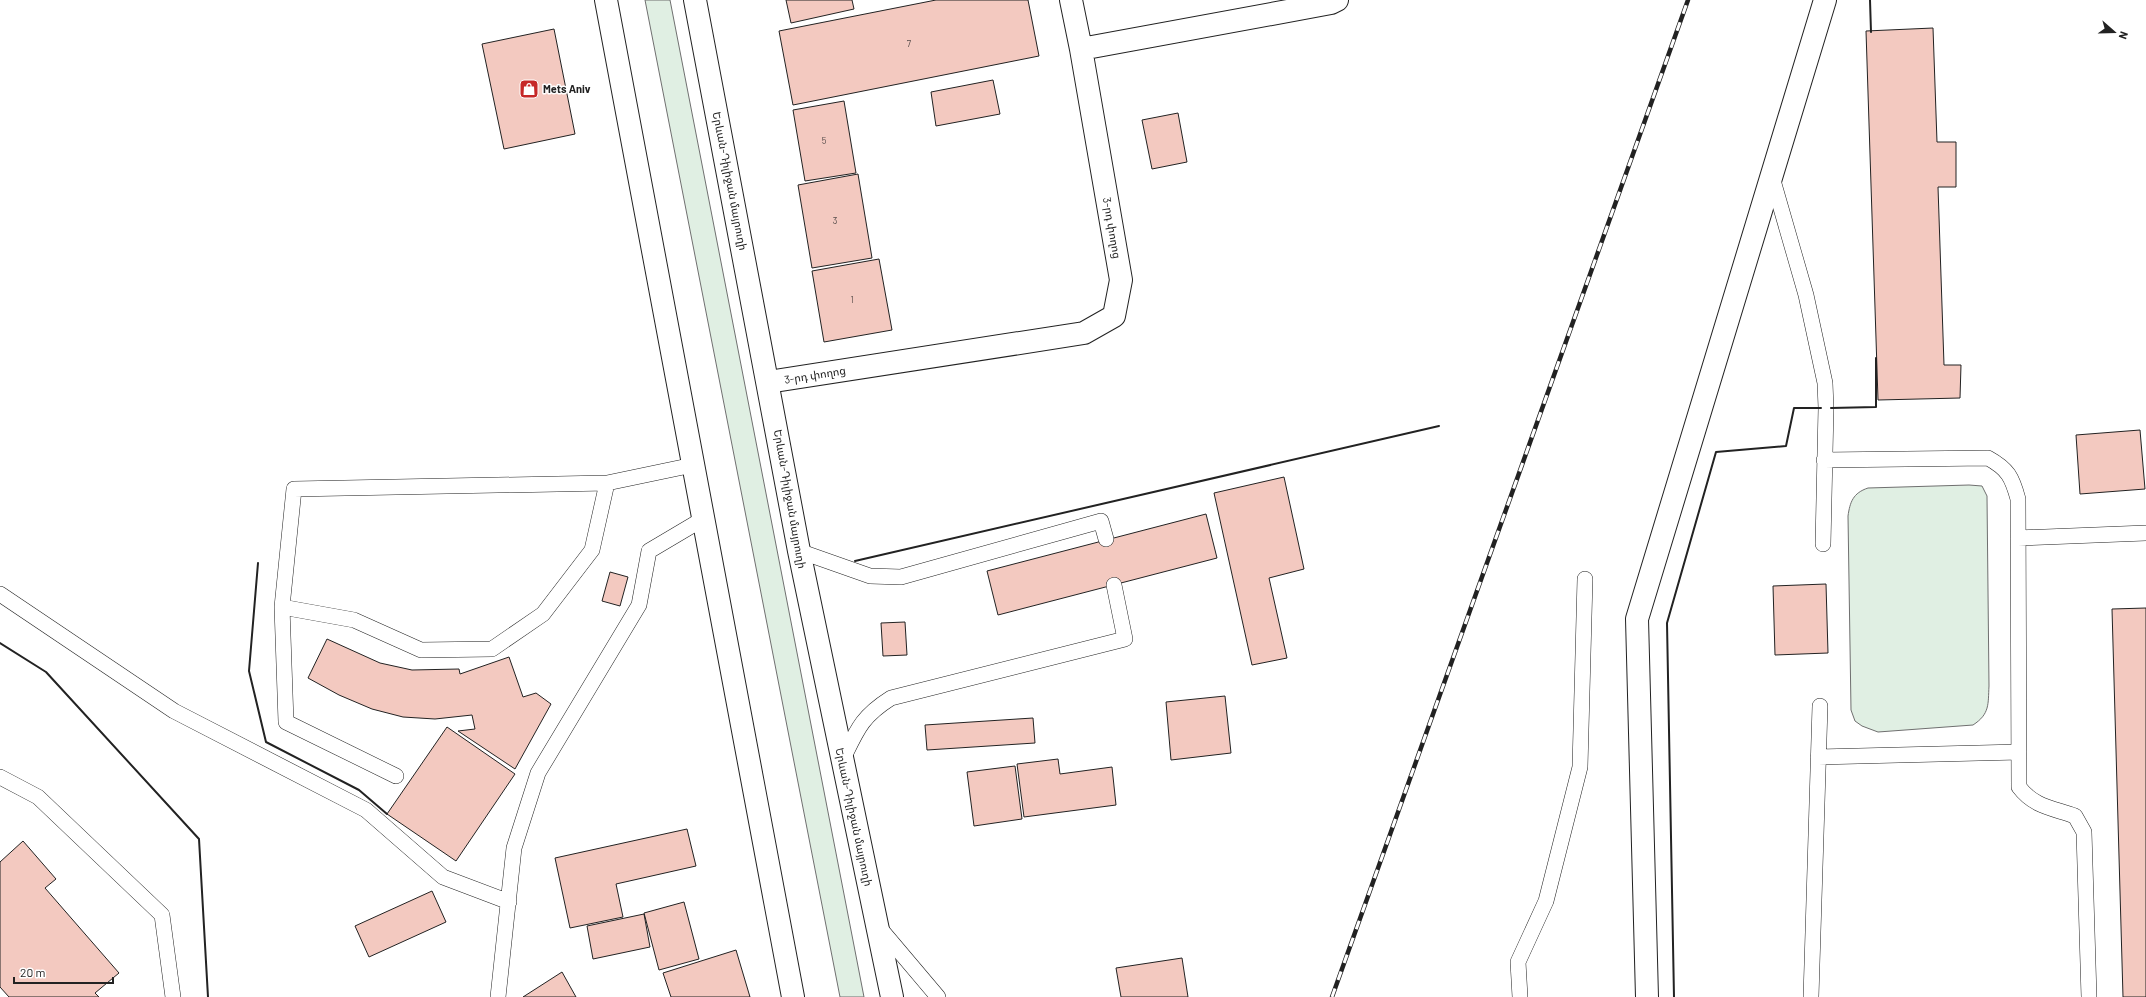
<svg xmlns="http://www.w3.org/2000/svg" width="2146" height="997" font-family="Barlow,'Noto Sans Armenian',sans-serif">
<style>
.green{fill:#e0efe3;stroke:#6f6f6f}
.building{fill:#f3c9c0;stroke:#222}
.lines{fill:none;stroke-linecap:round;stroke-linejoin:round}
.service-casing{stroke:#222;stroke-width:16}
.minor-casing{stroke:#222;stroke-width:24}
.trunk-casing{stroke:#222;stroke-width:24}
.service{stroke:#fff;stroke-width:15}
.minor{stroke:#fff;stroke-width:22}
.trunk{stroke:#fff;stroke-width:22}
.rail-casing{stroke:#222;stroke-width:4.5}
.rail{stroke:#fff;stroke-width:3;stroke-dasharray:9;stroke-linecap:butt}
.wall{stroke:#222;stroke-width:2}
.labels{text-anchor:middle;stroke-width:3;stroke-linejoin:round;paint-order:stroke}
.number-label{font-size:9px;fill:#564c4a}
.poi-label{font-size:11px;font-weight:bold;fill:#222;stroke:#fff;text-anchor:start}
.street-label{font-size:11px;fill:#222;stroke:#fff}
</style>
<rect width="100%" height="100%" fill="#fff"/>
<!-- green -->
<path class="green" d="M645,0H670L864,997H840Z
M1969,485L1982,486L1987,496L1989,686C1988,704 1990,714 1973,725L1878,732L1862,726L1855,721L1851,710L1848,516C1850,502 1853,493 1868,488Z"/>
<!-- building -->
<path class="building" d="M786,0H852L854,9L791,23Z
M936,0H1028L1039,56L793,105L779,31Z
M1933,28L1937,142H1956V187H1938L1944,365H1961L1960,398L1878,400L1866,31Z
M554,29L575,134L504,149L482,44Z
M993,80L1000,114L936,126L931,92Z
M844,101L856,173L805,181L793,110Z
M1178,113L1187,162L1152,169L1142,120Z
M858,174L872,258L812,268L798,185Z
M879,259L892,330L824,342L812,271Z
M2140,430L2145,489L2080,494L2076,435Z
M1284,477L1304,569L1269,578L1287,658L1252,665L1214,493Z
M1206,514L1217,558L998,615L987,571Z
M610,572L628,577L620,606L602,601Z
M1826,584L1828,653L1775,655L1773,586Z
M2146,608V997H2123L2112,609Z
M905,622L907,655L883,656L881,623Z
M327,639L380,663L412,670L459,669L460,674L509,657L523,697L536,693L551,704L515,769L458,731L475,729L472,715L435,719L403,717L372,709L339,695L308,678Z
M1225,696L1231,753L1171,760L1166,702Z
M1033,718L1035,743L927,750L925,725Z
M447,727L515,774L456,861L387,814Z
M1058,759L1060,774L1112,767L1116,805L1024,817L1017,764Z
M1015,766L1022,819L974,826L967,772Z
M687,829L696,866L616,884L623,917L570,928L555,858Z
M23,841L56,879L45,888L119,973L95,993L99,997H9L0,987V862Z
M432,891L446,922L369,957L355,926Z
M684,902L699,959L659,970L644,913Z
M644,914L650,947L593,959L587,926Z
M736,950L750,997H671L663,973Z
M1182,958L1188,997H1121L1116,968Z
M562,972L576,997H523Z"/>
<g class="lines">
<defs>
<path id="service" d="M1772,177L1806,295L1825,383L1826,408L1823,544
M1824,460L1988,458C2008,469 2012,477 2018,499L2019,787C2034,807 2053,808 2075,816L2084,832L2089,997
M2018,538L2146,533
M799,551L870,576L901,577L1101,521L1106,539
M0,594L174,711L366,810L443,877L509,902
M282,607L294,489L607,483
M1818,757L2019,752
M842,761C857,730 861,717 891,698L1125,639L1114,585
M396,776L286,722L282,607L354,620L421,650L492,649L543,614L592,550L607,483L693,465
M0,777L38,797L162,915L173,997
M878,926L938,997
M498,997L514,848L538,773L639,605L649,551L703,519
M1520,997L1518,962L1546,901L1580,767L1585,579
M1811,997L1820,706"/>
<path id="minor" d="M1071,0L1081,49
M768,382L1084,333L1114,316L1121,280L1081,49L1331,3L1337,0
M1647,997L1637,619L1825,0"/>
<path id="trunk" d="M606,0L793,997
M695,0L799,551L892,997"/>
</defs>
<!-- service casing -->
<use href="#service" class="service-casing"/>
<!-- minor casing -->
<use href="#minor" class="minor-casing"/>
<!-- trunk casing -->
<use href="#trunk" class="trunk-casing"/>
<!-- service -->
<use href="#service" class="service"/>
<!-- minor -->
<use href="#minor" class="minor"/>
<!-- trunk -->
<use href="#trunk" class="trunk"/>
<defs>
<path id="rail" d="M1332,997L1688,0"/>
</defs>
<!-- rail casing -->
<use href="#rail" class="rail-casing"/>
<!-- rail -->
<use href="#rail" class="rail"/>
<!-- wall -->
<path class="wall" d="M1870,0L1871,32
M1831,408L1876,407V358
M855,561L1439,426
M258,563L249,671L266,742L359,790L387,814
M0,643L46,672L199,839L208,997
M1674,997L1667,623L1716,452L1786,446L1794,408H1821"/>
</g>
<!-- icons -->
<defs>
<symbol id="shop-square" viewBox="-11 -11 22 22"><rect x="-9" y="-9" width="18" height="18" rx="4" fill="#c62828" stroke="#fff"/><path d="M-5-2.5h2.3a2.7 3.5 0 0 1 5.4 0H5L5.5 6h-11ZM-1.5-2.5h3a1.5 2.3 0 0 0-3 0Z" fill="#fff"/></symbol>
</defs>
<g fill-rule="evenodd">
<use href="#shop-square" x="518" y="78" width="22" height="22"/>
</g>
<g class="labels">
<!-- number labels -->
<g class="number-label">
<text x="909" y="47">7</text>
<text x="824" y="144">5</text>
<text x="835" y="224">3</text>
<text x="852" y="303">1</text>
</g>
<!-- poi labels -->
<g class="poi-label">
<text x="543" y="93">Mets Aniv</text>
</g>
<!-- street labels -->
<g class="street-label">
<text transform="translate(730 181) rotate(79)" y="4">Երևան-Դիլիջան մայրուղի</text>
<text transform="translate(1112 228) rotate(80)" y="4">3-րդ փողոց</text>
<text transform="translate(815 375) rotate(-9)" y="4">3-րդ փողոց</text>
<text transform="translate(790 499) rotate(80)" y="4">Երևան-Դիլիջան մայրուղի</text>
<text transform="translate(854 817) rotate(78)" y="4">Երևան-Դիլիջան մայրուղի</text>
</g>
</g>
<!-- north arrow -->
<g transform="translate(2114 32) rotate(110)" stroke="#ffffff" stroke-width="3" paint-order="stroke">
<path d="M0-3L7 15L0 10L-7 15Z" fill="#222222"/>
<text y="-6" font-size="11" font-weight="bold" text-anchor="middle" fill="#222222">N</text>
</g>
<!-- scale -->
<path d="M14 977v6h99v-6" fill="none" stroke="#222222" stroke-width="2"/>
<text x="20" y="977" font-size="12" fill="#222222" stroke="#ffffff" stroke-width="3" paint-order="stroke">20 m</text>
</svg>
